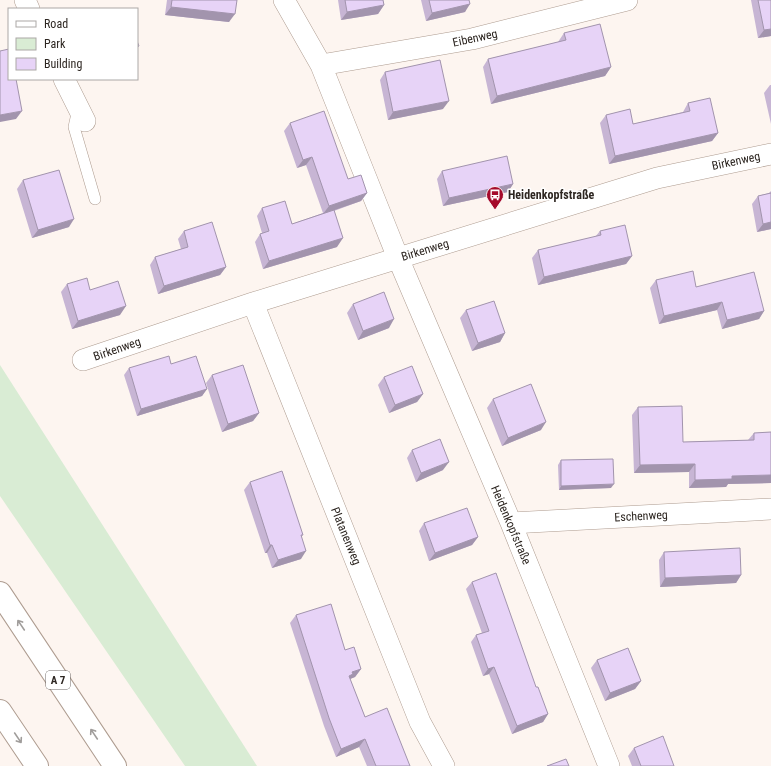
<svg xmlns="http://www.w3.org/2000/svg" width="771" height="766" font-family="'Roboto Condensed',sans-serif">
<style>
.green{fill:#d9ecd4}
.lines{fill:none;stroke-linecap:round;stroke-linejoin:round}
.service-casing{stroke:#ae9c90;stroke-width:12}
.minor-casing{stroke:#ae9c90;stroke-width:22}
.motorway-casing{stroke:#ae9c90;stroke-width:24}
.service{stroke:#fff;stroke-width:11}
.minor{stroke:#fff;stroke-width:21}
.motorway{stroke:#fff;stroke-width:22}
.wall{fill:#c7b5d4}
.shaded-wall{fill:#a294ad}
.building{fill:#e7d3f7;stroke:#a294ad}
.oneway{stroke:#a09d9b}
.labels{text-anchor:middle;stroke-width:3;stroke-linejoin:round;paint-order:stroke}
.shield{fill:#fff;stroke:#6c6764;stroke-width:1}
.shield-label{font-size:11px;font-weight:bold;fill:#2d2621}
.street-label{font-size:12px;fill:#2d2621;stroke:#fff}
.poi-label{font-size:12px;font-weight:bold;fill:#2d2621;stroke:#fff;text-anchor:start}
</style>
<rect width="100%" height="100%" fill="#fdf5f0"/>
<!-- green -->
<path class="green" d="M0,365L257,766H185L0,496Z"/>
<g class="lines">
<defs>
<path id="service" d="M78,109L74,127L95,199"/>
<path id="minor" d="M25,0L29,9
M284,0L321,65L398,258L511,523L609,766
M321,65L472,39L627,0
M64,79L85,121
M253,303L420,722L444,766
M83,360L253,303L657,178L771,154
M511,523L771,509"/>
<path id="motorway" d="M0,593L115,766
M0,711L37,766"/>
</defs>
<!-- service casing -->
<use href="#service" class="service-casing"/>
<!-- minor casing -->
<use href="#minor" class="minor-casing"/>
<!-- motorway casing -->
<use href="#motorway" class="motorway-casing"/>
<!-- service -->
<use href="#service" class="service"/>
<!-- minor -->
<use href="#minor" class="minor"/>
<!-- motorway -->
<use href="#motorway" class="motorway"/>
</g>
<!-- wall -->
<path class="wall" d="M167,0H237L229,22L165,15Z
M338,0H383L384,5L378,14L341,20Z
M421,0H469L465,12L426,21Z
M751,0H771V36L758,38Z
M564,33L611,67L605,76L491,104L483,67L488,59L558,42Z
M385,72L443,109L388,120L380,80Z
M770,85H771V124L764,93Z
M688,103L718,133L712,141L609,164L600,123L606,115L633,124L683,112Z
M290,123L348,179L367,193L361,201L334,211L337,247L263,269L255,242L260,234L262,233L257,216L262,208L292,224L323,213L306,165L297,168L284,131Z
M442,171L513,184L508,192L443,206L437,179Z
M23,180L69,227L32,238L17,189Z
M771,191V229L757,232L752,204L758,196L769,193Z
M184,231L226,267L220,275L158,294L150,265L155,257L181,249L178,239Z
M600,231L632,256L626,264L538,285L532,258L538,250L595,237Z
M656,280L696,287L764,311L759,319L722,329L717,310L659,324L650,288Z
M67,284L90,290L120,315L72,329L61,292Z
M353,304L389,328L358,340L347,313Z
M466,310L505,333L500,342L472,351L460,318Z
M171,364L207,389L202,396L137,416L124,375L129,368Z
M212,375L259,413L253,421L222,432L206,383Z
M384,377L423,394L417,402L389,413L378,385Z
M493,399L541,430L502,446L487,408Z
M638,407L683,442L748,440L754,433L771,432V483L728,484L726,487L689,488V472L634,473L632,415Z
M412,450L443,470L416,482L407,458Z
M561,460L611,488L559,490L558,465Z
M250,482L303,535L302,536L301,559L272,568L267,553H265L244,490Z
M424,523L478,537L472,545L429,561L419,531Z
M664,552L741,575L736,583L660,587L659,560Z
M472,582L536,687L548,714L543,722L512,734L489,674L483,676L471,642L476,635L482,633L466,589Z
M296,615L345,650L361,669L355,677L350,679L365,717L410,766H367L359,747L336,757L324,726L290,623Z
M597,660L641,681L635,689L605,701L591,668Z
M634,748L674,766H632L628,756Z"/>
<!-- shaded-wall -->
<path class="shaded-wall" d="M470,4L465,12L426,21L432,13Z
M384,5L378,14L341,20L347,12Z
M171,7L235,14L229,22L165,15Z
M771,29V36L758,38L764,30Z
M611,67L605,76L491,104L497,96Z
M449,101L443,109L388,120L393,112Z
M22,111L16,119L0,122V115Z
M718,133L712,141L609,164L615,156Z
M312,157L306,165L297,168L303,160Z
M513,184L508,192L443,206L449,198Z
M367,193L361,201L323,214L329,206Z
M74,219L69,227L32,238L38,230Z
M771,222V229L757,232L763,224Z
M343,238L337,247L263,269L269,261Z
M632,256L626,264L538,285L544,277Z
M226,267L220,275L158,294L164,286Z
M722,302L717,310L659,324L664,316Z
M126,306L120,315L72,329L78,321Z
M764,311L759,319L722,329L727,320Z
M394,319L389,328L358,340L363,331Z
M505,333L500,342L472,351L478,343Z
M207,389L202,396L137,416L141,409Z
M423,394L417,402L389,413L395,405Z
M259,413L253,421L222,432L228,424Z
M546,422L541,430L502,446L508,438Z
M449,462L443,470L416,482L421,473Z
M695,464L689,472L634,473L640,465Z
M771,475V483L728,484L726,487L689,488L695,480L732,476Z
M614,484L611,488L559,490L561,486Z
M478,537L472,545L429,561L435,553Z
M270,545H272L267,553H265Z
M306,551L301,559L272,568L278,560Z
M741,575L736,583L660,587L665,578Z
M494,667L489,674L483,676L488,669Z
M361,669L355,677L350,679L349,676L352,672Z
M641,681L635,689L605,701L610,693Z
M548,714L543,722L512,734L517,726Z
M365,739L359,747L336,757L341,749Z"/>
<!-- building -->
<path class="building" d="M172,0H237L235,14L171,7Z
M345,0H383L384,5L347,12Z
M429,0H469L470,4L432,13Z
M758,0H771V29L764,30Z
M600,24L611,67L497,96L488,59L566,40L564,33Z
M137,41L139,46L137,47Z
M9,49V79H16L22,111L0,115V51Z
M440,60L449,101L393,112L385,72Z
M710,98L718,133L615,156L606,115L630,109L633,124L690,111L688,103Z
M324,111L348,179L361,175L367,193L329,206L312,157L303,160L290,123Z
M507,156L513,184L449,198L442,171Z
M59,170L74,219L38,230L23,180Z
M771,193V222L763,224L758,196Z
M285,201L292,224L334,210L343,238L269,261L260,234L269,231L262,208Z
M212,222L226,267L164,286L155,257L188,247L184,231Z
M625,225L632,256L544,277L538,250L601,235L600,231Z
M693,271L696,287L754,272L764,311L727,320L722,302L664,316L656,280Z
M87,278L90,290L118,281L126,306L78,321L67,284Z
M384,292L394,319L363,331L353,304Z
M494,301L505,333L478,343L466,310Z
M169,356L171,364L196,356L207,389L141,409L129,368Z
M243,365L259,413L228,424L212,375Z
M412,366L423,394L395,405L384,377Z
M531,384L546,422L508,438L493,399Z
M682,406L683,442L754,440V433L771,432V475L732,476V479L695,480V464L640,465L638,407Z
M440,439L449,462L421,473L412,450Z
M613,459L614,484L561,486V460Z
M282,471L303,535H301L306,551L278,560L272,545H270L250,482Z
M467,508L478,537L435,553L424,523Z
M740,548L741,575L665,578L664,552Z
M496,573L536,687H538L548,714L517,726L494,667L488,669L476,635L489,631L472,582Z
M331,604L345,650L354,647L361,669L352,672L353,674L349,676L365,717L387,708L410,766H376L365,739L341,749L329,718L296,615Z
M628,648L641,681L610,693L597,660Z
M663,736L674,766H641L634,748Z
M566,759L569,766H547Z"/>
<!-- one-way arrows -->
<defs><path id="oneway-shaft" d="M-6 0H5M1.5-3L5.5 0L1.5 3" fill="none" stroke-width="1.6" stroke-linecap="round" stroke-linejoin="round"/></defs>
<g class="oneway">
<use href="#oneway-shaft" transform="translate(21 625) rotate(-124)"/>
<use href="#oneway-shaft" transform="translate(94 734) rotate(-124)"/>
<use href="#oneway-shaft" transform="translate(18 738) rotate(56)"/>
</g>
<!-- icons -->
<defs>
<symbol id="bus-pin" viewBox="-11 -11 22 30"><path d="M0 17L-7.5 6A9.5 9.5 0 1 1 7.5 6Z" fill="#a50a2b" stroke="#fff"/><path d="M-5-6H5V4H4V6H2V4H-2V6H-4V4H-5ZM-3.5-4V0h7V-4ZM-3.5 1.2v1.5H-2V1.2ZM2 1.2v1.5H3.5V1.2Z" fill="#fff"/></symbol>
</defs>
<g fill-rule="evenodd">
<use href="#bus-pin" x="485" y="185" width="20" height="27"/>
</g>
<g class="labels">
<!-- shield labels -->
<rect class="shield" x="46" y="671" width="24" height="18" rx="3"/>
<g class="shield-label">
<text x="58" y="684">A 7</text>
</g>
<!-- street labels -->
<g class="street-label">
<text transform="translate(475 38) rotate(-12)" y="4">Eibenweg</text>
<text transform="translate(736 161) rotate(-12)" y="4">Birkenweg</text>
<text transform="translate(425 250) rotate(-17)" y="4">Birkenweg</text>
<text transform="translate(117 349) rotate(-19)" y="4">Birkenweg</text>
<text transform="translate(641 516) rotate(-3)" y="4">Eschenweg</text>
<text transform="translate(511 525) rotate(67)" y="4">Heidenkopfstraße</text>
<text transform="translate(346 536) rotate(68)" y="4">Platanenweg</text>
</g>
<!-- poi labels -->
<g class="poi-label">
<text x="508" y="199">Heidenkopfstraße</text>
</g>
</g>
<!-- legend -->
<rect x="8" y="8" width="130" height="72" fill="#ffffff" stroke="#aba8a6"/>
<rect x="16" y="21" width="20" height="6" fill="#ffffff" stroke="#aba8a6"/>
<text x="44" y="28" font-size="12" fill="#2d2621">Road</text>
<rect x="16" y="38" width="20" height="12" fill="#d9ecd4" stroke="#aba8a6"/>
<text x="44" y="48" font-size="12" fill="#2d2621">Park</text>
<rect x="16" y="58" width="20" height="12" fill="#e7d3f7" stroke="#aba8a6"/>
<text x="44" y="68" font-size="12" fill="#2d2621">Building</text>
</svg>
